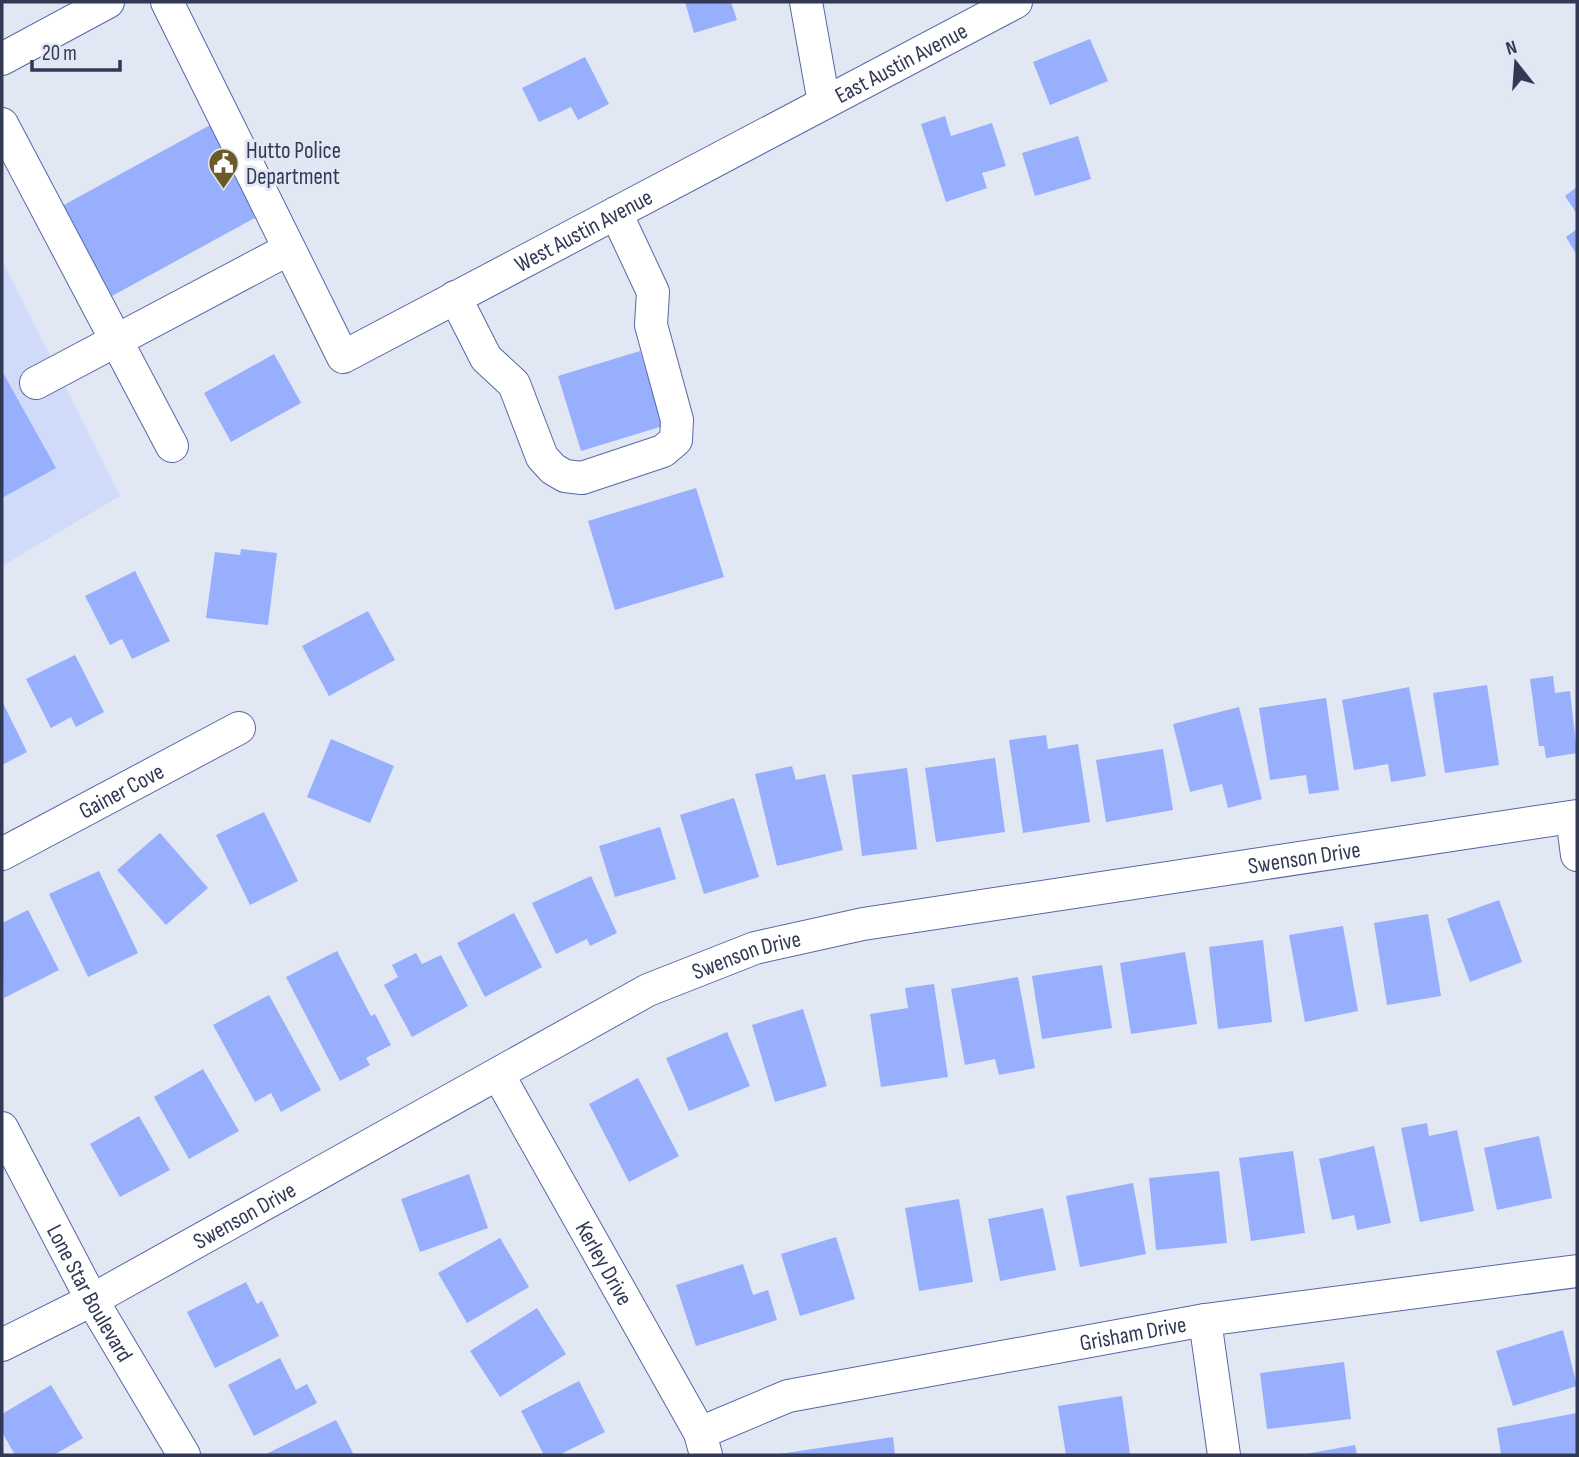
<svg xmlns="http://www.w3.org/2000/svg" width="1579" height="1457" font-family="'Sofia Sans Condensed',sans-serif">
<style>
.built{fill:#d0dbf9}
.building{fill:#97affc}
.lines{fill:none;stroke-linecap:round;stroke-linejoin:round}
.minor-casing{stroke:#5768a4;stroke-width:34}
.minor{stroke:#fff;stroke-width:32}
.labels{text-anchor:middle;stroke-width:6;stroke-linejoin:round;paint-order:stroke}
.street-label{font-size:23px;fill:#313954;stroke:#e2e7f4}
.poi-label{font-size:23px;fill:#313954;stroke:#e2e7f4;text-anchor:start}
</style>
<rect width="100%" height="100%" fill="#e2e7f4"/>
<!-- built -->
<path class="built" d="M2,260L120,496L2,566Z"/>
<!-- building -->
<path class="building" d="M685,2H731L737,20L694,33Z
M1090,39L1108,81L1050,105L1033,62Z
M585,57L609,104L578,120L571,107L539,122L522,88Z
M945,116L951,136L992,123L1006,166L982,173L987,188L946,202L921,124Z
M212,124L262,214L112,296L62,206Z
M1078,136L1091,179L1035,196L1022,153Z
M1577,187V214L1565,196Z
M1577,229V255L1566,237Z
M640,351L663,426L581,451L558,376Z
M274,354L301,403L231,442L204,393Z
M2,371L56,468L2,498Z
M696,488L724,577L615,610L588,521Z
M241,549L277,553L268,625L206,618L215,552L240,555Z
M135,571L170,641L132,659L122,639L110,645L85,596Z
M368,611L395,660L329,696L302,646Z
M75,655L104,712L76,727L71,717L51,728L26,679Z
M1553,676L1555,693L1570,691L1577,753L1546,758L1544,746H1539L1530,679Z
M1487,685L1499,765L1445,773L1433,693Z
M1409,687L1426,776L1391,782L1388,764L1354,770L1342,700Z
M1326,698L1339,790L1309,794L1306,775L1270,780L1259,708Z
M2,701L27,752L2,765Z
M1239,707L1262,799L1228,808L1222,784L1190,792L1173,724Z
M1046,735L1048,749L1078,744L1090,822L1023,833L1009,740Z
M331,739L394,766L370,823L307,797Z
M1163,749L1173,810L1106,822L1096,760Z
M995,758L1005,832L936,842L925,768Z
M792,766L796,780L825,774L843,850L777,866L755,774Z
M907,768L917,849L862,856L852,775Z
M734,798L759,877L704,894L680,815Z
M264,812L298,881L250,905L216,835Z
M660,827L676,879L615,897L599,846Z
M160,833L208,888L166,925L117,870Z
M99,871L138,953L88,977L49,894Z
M591,876L617,933L590,946L587,939L556,954L532,903Z
M1499,900L1522,962L1470,982L1447,919Z
M28,910L59,970L4,998L2,923Z
M514,913L542,967L485,997L457,943Z
M1428,914L1441,996L1387,1005L1374,923Z
M1343,926L1358,1011L1305,1022L1289,935Z
M1263,940L1272,1022L1218,1029L1209,947Z
M337,951L371,1016L375,1014L391,1045L366,1058L370,1065L340,1081L286,977Z
M1185,952L1197,1024L1131,1034L1120,963Z
M416,953L422,964L441,955L468,1006L412,1037L384,985L398,977L392,965Z
M1102,965L1112,1028L1042,1039L1032,976Z
M1018,977L1035,1068L999,1075L995,1059L965,1065L951,989Z
M934,984L948,1077L881,1087L870,1014L908,1008L905,988Z
M269,995L321,1090L281,1112L271,1093L255,1102L213,1025Z
M803,1009L827,1086L775,1102L752,1025Z
M727,1032L750,1086L689,1111L666,1058Z
M203,1069L239,1131L189,1159L154,1097Z
M638,1078L679,1156L629,1182L589,1104Z
M139,1116L170,1170L120,1197L90,1144Z
M1427,1123L1429,1136L1457,1130L1474,1211L1420,1222L1401,1128Z
M1539,1136L1552,1198L1497,1210L1484,1148Z
M1374,1146L1391,1223L1357,1230L1354,1215L1332,1220L1319,1159Z
M1293,1151L1305,1233L1251,1241L1239,1158Z
M1219,1171L1227,1243L1156,1250L1149,1178Z
M469,1174L488,1228L420,1252L401,1199Z
M1133,1183L1146,1254L1080,1267L1066,1196Z
M959,1199L973,1282L919,1291L905,1208Z
M1043,1208L1056,1270L1000,1281L988,1219Z
M836,1237L855,1299L800,1316L781,1254Z
M500,1238L529,1287L467,1323L438,1273Z
M743,1264L753,1295L768,1290L777,1320L696,1346L676,1285Z
M246,1282L257,1304L262,1301L279,1336L215,1368L187,1312Z
M537,1308L566,1354L500,1397L470,1351Z
M1563,1330L1577,1386L1513,1406L1496,1351Z
M280,1358L296,1390L307,1384L317,1403L254,1436L228,1385Z
M1344,1362L1351,1419L1267,1429L1260,1373Z
M579,1381L605,1432L559,1455H544L521,1411Z
M51,1385L83,1438L54,1455H15L2,1432V1414Z
M1122,1396L1130,1454L1066,1455L1058,1406Z
M1577,1413V1455H1501L1497,1428Z
M336,1420L354,1455H264Z
M893,1437L895,1455H779V1454Z
M1355,1445L1357,1455H1306V1454Z"/>
<g class="lines">
<defs>
<g id="minor">
<path id="s1" d="M167,2L343,357L1016,2"/>
<path d="M806,2L824,103"/>
<path d="M2,59L108,2"/>
<path d="M2,124L172,446"/>
<path d="M455,297L486,358L514,384L542,457L553,469L565,476L582,478L663,451L676,440L677,420L651,325L653,292L616,213"/>
<path d="M36,383L289,249"/>
<path d="M1572,817L1577,855"/>
<path id="s2" d="M2,854L239,728"/>
<path id="s3" d="M498,1074L700,1433L706,1455"/>
<path id="s4" d="M2,1128L92,1300L184,1455"/>
<path d="M1205,1320L1224,1455"/>
<path id="s5" d="M2,1345L92,1300L648,990L755,948L863,924L1577,816"/>
<path id="s6" d="M700,1433L788,1396L1205,1320L1577,1271"/>
</g>
</defs>
<!-- minor casing -->
<use href="#minor" class="minor-casing"/>
<!-- minor -->
<use href="#minor" class="minor"/>
</g>
<!-- icons -->
<defs>
<symbol id="civic-pin" viewBox="-11 -11 22 30"><path d="M0 17L-7.5 6A9.5 9.5 0 1 1 7.5 6Z" fill="#6c5b29" stroke="#e2e7f4"/><path d="M-.6-6.5H3V-4.5H.6V-3L4-1V1h2V6H-6V1h2V-1L-.6-3ZM-1.2 2.5V6h2.4V2.5Z" fill="#fff"/></symbol>
</defs>
<g fill-rule="evenodd">
<use href="#civic-pin" x="206" y="146" width="35" height="47"/>
</g>
<g class="labels">
<!-- street labels -->
<g class="street-label">
<text dy="8" stroke="none"><textPath href="#s1" startOffset="1027">East Austin Avenue</textPath></text>
<text dy="8" stroke="none"><textPath href="#s1" startOffset="668">West Austin Avenue</textPath></text>
<text dy="8" stroke="none"><textPath href="#s2" startOffset="135">Gainer Cove</textPath></text>
<text dy="8" stroke="none"><textPath href="#s5" startOffset="1409">Swenson Drive</textPath></text>
<text dy="8" stroke="none"><textPath href="#s5" startOffset="842">Swenson Drive</textPath></text>
<text dy="8" stroke="none"><textPath href="#s5" startOffset="275">Swenson Drive</textPath></text>
<text dy="8" stroke="none"><textPath href="#s3" startOffset="217">Kerley Drive</textPath></text>
<text dy="8" stroke="none"><textPath href="#s4" startOffset="187">Lone Star Boulevard</textPath></text>
<text dy="8" stroke="none"><textPath href="#s6" startOffset="446">Grisham Drive</textPath></text>
</g>
<!-- poi labels -->
<g class="poi-label">
<text x="246" y="158">Hutto Police<tspan x="246" dy="26">Department</tspan></text>
</g>
</g>
<!-- border -->
<rect width="1579" height="1457" fill="none" stroke="#313954" stroke-width="7"/>
<!-- north arrow -->
<g transform="translate(1516 63) rotate(343)" stroke="#e2e7f4" stroke-width="5" paint-order="stroke">
<path d="M0-5L12 26L0 18L-12 26Z" fill="#313954"/>
<text y="-10" font-size="19" font-weight="bold" text-anchor="middle" fill="#313954">N</text>
</g>
<!-- scale -->
<path d="M32 60v10h88v-10" fill="none" stroke="#313954" stroke-width="3.5"/>
<text x="42" y="60" font-size="21" fill="#313954" stroke="#e2e7f4" stroke-width="5" paint-order="stroke">20 m</text>
</svg>
